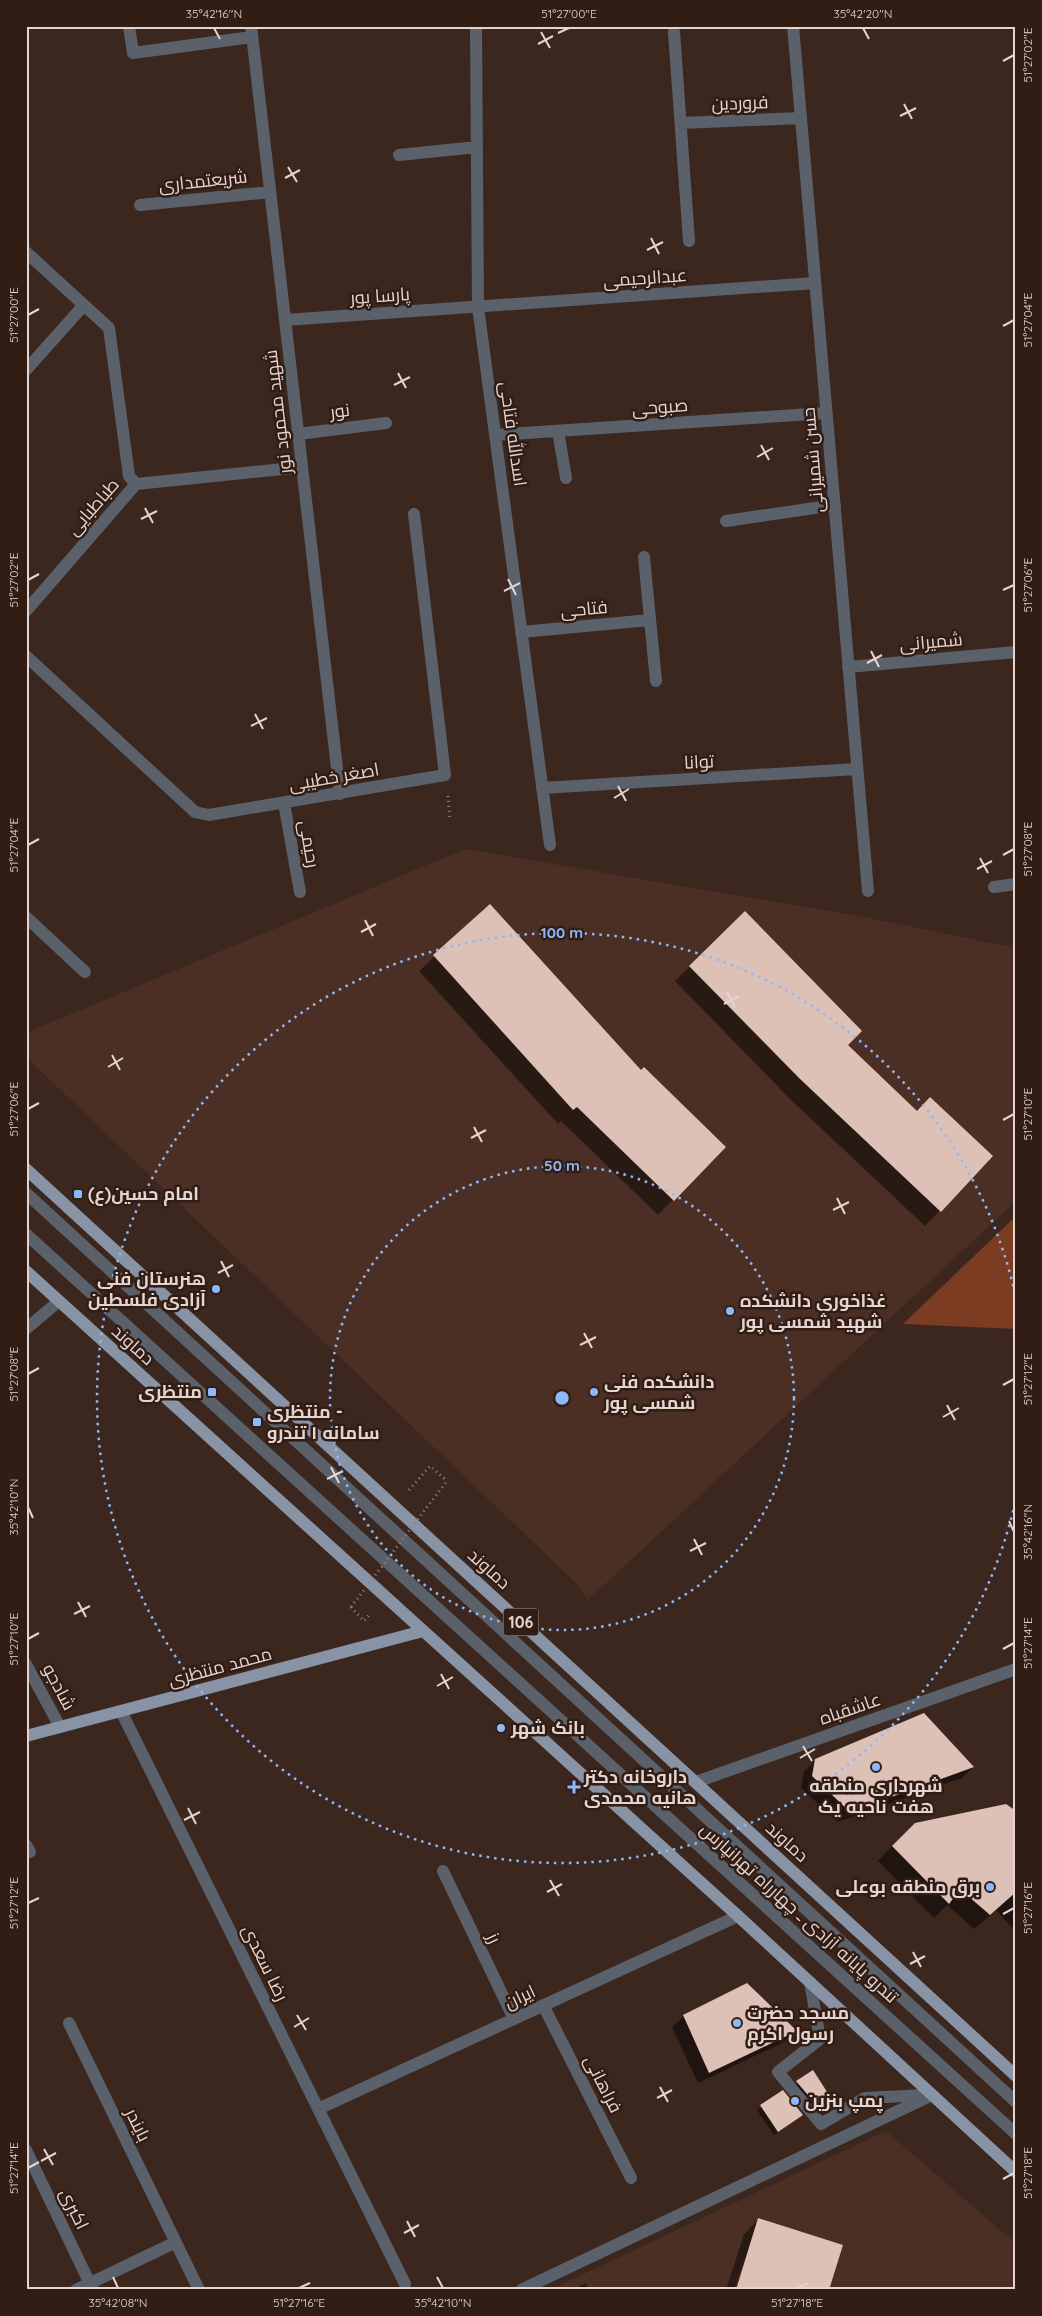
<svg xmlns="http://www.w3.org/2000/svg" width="1042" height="2316" font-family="Quicksand,Cairo,sans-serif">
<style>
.built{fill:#4b2f24}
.green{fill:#7c3c22}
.shadow{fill:#0007}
.building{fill:#dec1b6}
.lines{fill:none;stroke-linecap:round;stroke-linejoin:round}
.path{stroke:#96847e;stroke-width:3;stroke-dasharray:1 4;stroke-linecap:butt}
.minor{stroke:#5b616a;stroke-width:12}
.major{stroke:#8894a6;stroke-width:12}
.path-bridge{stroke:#96847e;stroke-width:3;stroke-dasharray:1 4;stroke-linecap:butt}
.ticks{fill:none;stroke:#e4d5d0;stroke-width:2}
.ring{fill:none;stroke:#8db9fc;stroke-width:2.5;stroke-dasharray:2.5 5}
.poi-dot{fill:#8db9fc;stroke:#321d15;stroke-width:2}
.labels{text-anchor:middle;stroke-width:5;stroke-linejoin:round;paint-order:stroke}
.shield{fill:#321d15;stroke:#af9e98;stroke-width:1}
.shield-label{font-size:16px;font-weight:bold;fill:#e4d5d0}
.street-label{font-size:18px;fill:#e4d5d0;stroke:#321d15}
.poi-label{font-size:18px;font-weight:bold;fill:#e4d5d0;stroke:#321d15;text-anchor:start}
.centre{fill:#8db9fc;stroke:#321d15;stroke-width:2.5}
.ring-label{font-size:15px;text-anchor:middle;font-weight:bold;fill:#8db9fc;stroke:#321d15;stroke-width:5;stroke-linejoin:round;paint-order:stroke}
.neatline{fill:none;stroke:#e4d5d0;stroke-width:2}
.ticks-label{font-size:12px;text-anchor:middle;fill:#e4d5d0}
</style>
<rect width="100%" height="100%" fill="#3c271f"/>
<!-- built -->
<path class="built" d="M465,849L858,916L1016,948V1201L588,1600L576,1583L26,1057V1033Z
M886,2131L1016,2244V2290H550Z"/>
<!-- green -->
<path class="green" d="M1016,1216V1329L903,1324Z"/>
<!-- shadow -->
<path class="shadow" d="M490,905L641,1071L724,1147L658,1215L561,1121L558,1124L419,971Z
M745,913L847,1045L917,1112L991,1156L925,1226L792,1101L675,981Z
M816,1760L973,1767L962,1778L838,1822L801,1788L804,1771Z
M1016,1813V1932L996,1910L974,1929L947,1905L934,1918L878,1861L892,1846Z
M684,2016L795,2031L784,2042L698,2083L672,2027Z
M812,2072L826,2101L813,2109L794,2086Z
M782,2092L802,2115L774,2135L757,2110Z
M759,2219L734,2290H726L744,2234Z
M586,2283L589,2290H572Z"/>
<!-- building -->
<path class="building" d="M490,904L641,1070L644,1067L726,1147L674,1201L577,1107L573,1110L433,955Z
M745,911L862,1031L848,1045L917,1111L930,1097L993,1156L941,1212L799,1078L689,966Z
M924,1713L974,1767L850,1812L812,1776L815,1759Z
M1006,1804L1016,1811V1892L990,1915L960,1889L949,1904L892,1846L915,1823Z
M747,1983L797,2031L709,2073L683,2015Z
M813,2070L831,2098L817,2106L796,2081Z
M783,2090L803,2115L778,2132L760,2105Z
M758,2218L843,2245L829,2290H736Z"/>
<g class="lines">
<!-- path -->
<path class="path" d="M448,796L450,819
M409,1490L430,1466L447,1481
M351,1607L364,1621L371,1613"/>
<!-- minor -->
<path class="minor" d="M129,26L133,53L252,37
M251,26L340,794
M476,26L478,307L550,845
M793,26L868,891
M674,32L689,241
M681,123L801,118
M399,155L477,147
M140,205L270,192
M26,252L109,328L129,476L136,484
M285,320L815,283
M26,370L84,305
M558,431L566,478
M298,434L386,423
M495,435L826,413
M726,521L835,505
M644,557L656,681
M26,611L136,484L302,467
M521,632L650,620
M26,656L195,812L209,815L445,775L414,514
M848,667L1016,652
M542,788L857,769
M284,803L300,892
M994,887L1016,884
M26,917L85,972
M26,1193L1016,2102
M26,1234L1016,2134
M26,1329L59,1301
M26,1664L60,1727
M121,1711L405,2284
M696,1782L1016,1669
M26,1845L30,1852
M443,1871L514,2019
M810,1982L820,2039L778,2072L821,2124L865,2098L924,2095
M543,2005L631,2178
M69,2023L199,2290
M318,2109L738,1916
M26,2150L93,2290
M76,2290L176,2242
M521,2290L932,2095"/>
<!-- major -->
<path class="major" d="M26,1169L1016,2076
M26,1271L738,1916L1016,2172
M26,1736L423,1631"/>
<!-- path-bridge -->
<path class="path-bridge" d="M351,1607L447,1481"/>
</g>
<!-- ticks -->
<path class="ticks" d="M214,28L220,39M863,28L869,39M541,32L550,48M558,33L569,28M538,44L553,36M1003,61L1014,55M904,104L912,119M900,116L916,108M288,167L297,182M285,178L300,170M651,238L659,254M647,250L663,242M28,315L39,309M1003,326L1014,320M398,373L406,388M394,385L410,377M761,445L769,460M757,457L773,448M145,508L153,523M141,519L157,511M508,579L516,595M28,580L39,574M1003,590L1014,585M504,591L520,583M871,651L879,667M867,663L882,655M255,714L263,729M251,726L267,718M618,786L626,801M614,798L629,789M28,845L39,839M1003,855L1014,849M980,858L988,873M977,869L992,861M365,920L373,936M361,932L376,924M727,992L735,1008M724,1004L739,996M112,1055L120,1070M108,1067L123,1058M28,1109L39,1103M1003,1120L1014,1114M474,1127L482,1142M471,1138L486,1130M837,1198L845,1214M833,1210L849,1202M221,1261L229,1277M218,1273L233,1265M584,1333L592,1348M580,1345L596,1337M28,1374L39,1368M1003,1385L1014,1379M947,1405L955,1420M943,1417L959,1408M331,1467L339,1483M327,1479L343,1471M28,1507L33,1518M1009,1521L1014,1532M694,1539L702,1555M690,1551L706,1543M78,1602L86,1617M74,1614L90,1606M28,1639L39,1633M1003,1649L1014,1643M441,1674L449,1689M437,1686L453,1677M803,1746L812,1761M800,1758L815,1749M188,1808L196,1824M184,1820L200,1812M550,1880L559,1896M547,1892L562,1884M28,1903L39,1898M1003,1914L1014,1908M913,1952L921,1967M910,1964L925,1956M297,2015L306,2030M294,2027L309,2018M660,2087L668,2102M657,2098L672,2090M44,2149L53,2165M41,2161L56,2153M28,2168L39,2162M1003,2179L1014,2173M407,2221L415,2237M404,2233L419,2225M113,2277L118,2288M437,2277L443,2288M299,2288L310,2283M797,2288L808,2283"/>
<!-- distance rings -->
<g class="ring">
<circle cx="562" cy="1398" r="232"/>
<path d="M1015 1503A465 465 0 1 1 1015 1293"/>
</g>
<!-- markers -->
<g class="poi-dot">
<rect x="73" y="1189" width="10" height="10" rx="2.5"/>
<circle cx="216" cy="1289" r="5"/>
<circle cx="730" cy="1311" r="5"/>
<rect x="207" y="1387" width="10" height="10" rx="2.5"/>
<circle cx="594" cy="1392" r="5"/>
<rect x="252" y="1417" width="10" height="10" rx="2.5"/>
<circle cx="501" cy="1728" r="5"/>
<circle cx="876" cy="1767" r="5"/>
<path d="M571.5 1779.5h5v5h5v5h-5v5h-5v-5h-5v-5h5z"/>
<circle cx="990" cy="1887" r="5"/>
<circle cx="737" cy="2023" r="5"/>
<circle cx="795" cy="2101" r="5"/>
</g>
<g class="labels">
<!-- shield labels -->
<rect class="shield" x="503.5" y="1608.5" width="35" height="27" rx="4"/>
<g class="shield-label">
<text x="521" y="1628">106</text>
</g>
<!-- street labels -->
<g class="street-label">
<text transform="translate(740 103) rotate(-2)" y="6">فروردین</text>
<text transform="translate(203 181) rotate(-6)" y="6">شریعتمداری</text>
<text transform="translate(645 278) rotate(-4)" y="6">عبدالرحیمی</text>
<text transform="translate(380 296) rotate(-4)" y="6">پارسا پور</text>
<text transform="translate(660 407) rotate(-4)" y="6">صبوحی</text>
<text transform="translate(340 411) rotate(-7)" y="6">نور</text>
<text transform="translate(278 412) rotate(-97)" y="6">شهید محمود نور</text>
<text transform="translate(513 434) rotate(82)" y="6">اسدالله فتاحی</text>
<text transform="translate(813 460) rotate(-95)" y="6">حسن شمیرانی</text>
<text transform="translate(93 507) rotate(-49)" y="6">طباطبایی</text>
<text transform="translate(584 609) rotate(-5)" y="6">فتاحی</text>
<text transform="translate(931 642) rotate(-5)" y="6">شمیرانی</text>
<text transform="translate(699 762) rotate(-3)" y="6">توانا</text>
<text transform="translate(334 777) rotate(-10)" y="6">اصغر خطیبی</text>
<text transform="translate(309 844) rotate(80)" y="6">رحیمی</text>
<text transform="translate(133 1345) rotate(42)" y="6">دماوند</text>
<text transform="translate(489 1569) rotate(42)" y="6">دماوند</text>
<text transform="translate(220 1667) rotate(-15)" y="6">محمد منتظری</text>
<text transform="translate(59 1687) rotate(62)" y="6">شادجو</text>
<text transform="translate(850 1709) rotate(-19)" y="6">عاشقباه</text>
<text transform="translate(787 1842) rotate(42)" y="6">دماوند</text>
<text transform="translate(799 1913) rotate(42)" y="6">تندرو پایانه آزادی ـ چهارراه تهرانپارس</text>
<text transform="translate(494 1938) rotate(65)" y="6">رز</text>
<text transform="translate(265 1963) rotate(64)" y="6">رضا سعدی</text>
<text transform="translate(520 1997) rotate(-25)" y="6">ایران</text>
<text transform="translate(603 2084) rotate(63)" y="6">فراهانی</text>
<text transform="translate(138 2125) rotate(64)" y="6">بایندر</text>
<text transform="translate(74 2209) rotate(64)" y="6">اکبری</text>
</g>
<!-- poi labels -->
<g class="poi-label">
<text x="88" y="1200">امام حسين(ع)</text>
<text x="206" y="1285" text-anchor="end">هنرستان فنی<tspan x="206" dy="21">آزادی فلسطین</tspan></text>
<text x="740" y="1307">غذاخوری دانشکده<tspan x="740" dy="21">شهید شمسی پور</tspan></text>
<text x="604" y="1388">دانشکده فنی<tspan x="604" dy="21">شمسی پور</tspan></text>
<text x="202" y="1398" text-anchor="end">منتظری</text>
<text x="267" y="1418">منتظری -<tspan x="267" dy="21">سامانه ۱ تندرو</tspan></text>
<text x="511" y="1734">بانک شهر</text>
<text x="584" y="1783">داروخانه دکتر<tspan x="584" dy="21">هانیه محمدی</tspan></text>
<text x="876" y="1792" text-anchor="middle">شهرداری منطقه<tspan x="876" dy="21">هفت ناحیه یک</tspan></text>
<text x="980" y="1893" text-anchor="end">برق منطقه بوعلی</text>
<text x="747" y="2019">مسجد حضرت<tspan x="747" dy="21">رسول اکرم</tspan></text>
<text x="805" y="2107">پمپ بنزین</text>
</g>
</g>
<circle cx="562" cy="1398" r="8" class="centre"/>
<g class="ring-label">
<text x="562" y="938">100 m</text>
<text x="562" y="1171">50 m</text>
</g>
<!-- border -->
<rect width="1042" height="2316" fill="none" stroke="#321d15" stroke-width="55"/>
<rect x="28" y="28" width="986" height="2260" class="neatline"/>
<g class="ticks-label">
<text x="214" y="18">35°42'16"N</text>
<text x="569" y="18">51°27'00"E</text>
<text x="863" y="18">35°42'20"N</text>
<text transform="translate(1028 55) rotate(-90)" y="4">51°27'02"E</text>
<text transform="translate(14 315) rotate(-90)" y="4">51°27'00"E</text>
<text transform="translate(1028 320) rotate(-90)" y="4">51°27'04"E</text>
<text transform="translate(14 580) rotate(-90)" y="4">51°27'02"E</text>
<text transform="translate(1028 585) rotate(-90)" y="4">51°27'06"E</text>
<text transform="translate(14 845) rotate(-90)" y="4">51°27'04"E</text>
<text transform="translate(1028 849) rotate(-90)" y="4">51°27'08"E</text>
<text transform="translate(14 1109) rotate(-90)" y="4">51°27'06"E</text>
<text transform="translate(1028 1114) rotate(-90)" y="4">51°27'10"E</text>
<text transform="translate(14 1374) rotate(-90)" y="4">51°27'08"E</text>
<text transform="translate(1028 1379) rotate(-90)" y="4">51°27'12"E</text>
<text transform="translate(14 1507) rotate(-90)" y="4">35°42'10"N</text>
<text transform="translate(1028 1532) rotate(-90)" y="4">35°42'16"N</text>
<text transform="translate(14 1639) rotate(-90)" y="4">51°27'10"E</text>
<text transform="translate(1028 1643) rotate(-90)" y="4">51°27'14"E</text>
<text transform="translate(14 1903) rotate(-90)" y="4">51°27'12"E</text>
<text transform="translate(1028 1908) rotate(-90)" y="4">51°27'16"E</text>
<text transform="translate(14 2168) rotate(-90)" y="4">51°27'14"E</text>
<text transform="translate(1028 2173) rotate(-90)" y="4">51°27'18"E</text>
<text x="118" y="2307">35°42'08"N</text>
<text x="299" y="2307">51°27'16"E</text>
<text x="443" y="2307">35°42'10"N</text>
<text x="797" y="2307">51°27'18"E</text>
</g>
</svg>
